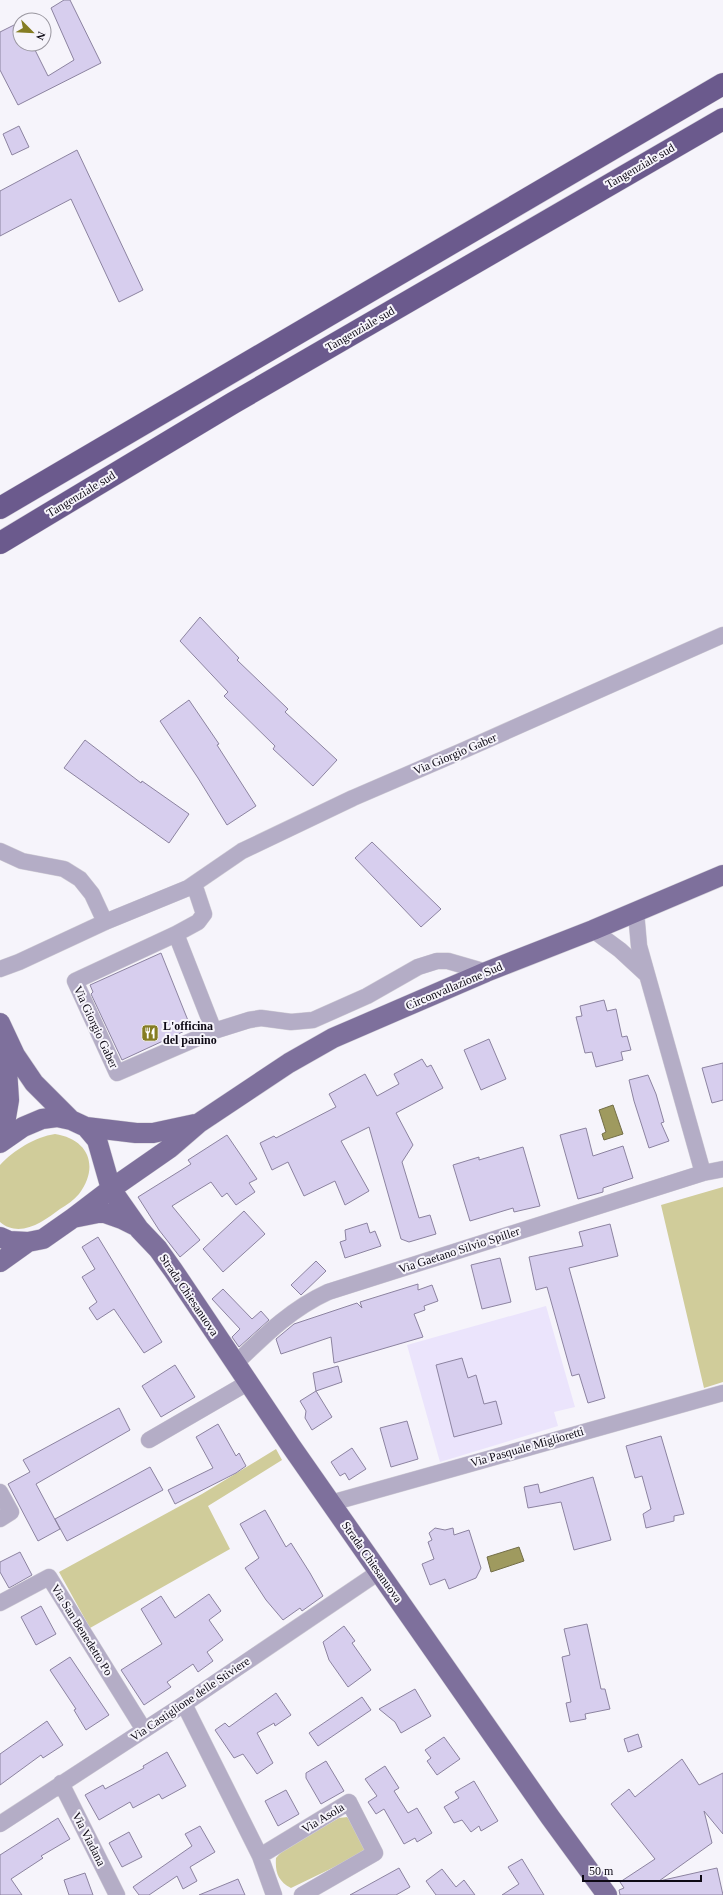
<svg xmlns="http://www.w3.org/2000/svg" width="723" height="1895" font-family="'Times New Roman',serif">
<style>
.built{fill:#ebe4fc}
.green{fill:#d0cc9a}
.water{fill:#9f9a5f;stroke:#736e48}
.building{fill:#d7ceee;stroke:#8c83a0}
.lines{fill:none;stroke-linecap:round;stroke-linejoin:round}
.minor-casing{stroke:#d1ced6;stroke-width:17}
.major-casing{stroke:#d1ced6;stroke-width:21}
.highway-casing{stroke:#d1ced6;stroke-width:23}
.minor{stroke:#b4adc6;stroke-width:16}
.major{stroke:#7e709c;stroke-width:20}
.highway{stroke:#6b5a8d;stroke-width:22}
.labels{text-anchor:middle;stroke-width:4;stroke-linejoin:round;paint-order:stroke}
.street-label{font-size:12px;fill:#0d0914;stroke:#f6f4fb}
.poi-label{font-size:12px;font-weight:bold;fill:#0d0914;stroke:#f6f4fb;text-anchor:start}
</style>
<rect width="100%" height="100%" fill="#f6f4fb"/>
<!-- built -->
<path class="built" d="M546,1306L575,1407L554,1412L558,1426L440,1462L407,1345Z"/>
<!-- green -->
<path class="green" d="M55,1134C88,1139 100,1166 79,1194C74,1200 67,1205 60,1209C44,1221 20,1239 0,1222V1165C14,1150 35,1137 55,1134Z
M723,1187V1382L704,1388L661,1205Z
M276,1449L282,1460L208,1506L230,1549L90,1628L59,1572L202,1494Z
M347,1817L355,1826L365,1849L353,1858L291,1888C278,1881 275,1872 276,1858L285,1848L339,1818Z"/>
<!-- water -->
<path class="water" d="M613,1105L623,1134L604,1140L602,1134L606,1132L599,1110Z
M519,1547L524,1561L491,1572L487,1557Z"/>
<!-- building -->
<path class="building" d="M64,0H70L101,63L18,105L0,70V32L20,22V44H32L48,76L74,60L51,8Z
M19,126L29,147L12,155L3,134Z
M77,150L143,290L119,302L71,199L0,236V191Z
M200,617L239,658L237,660L288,709L285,712L337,760L313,786L273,749L275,746L224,696L228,692L180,641Z
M189,700L219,744L217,745L256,806L227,825L198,778L160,721Z
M85,740L141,783L142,781L189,814L169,843L64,768Z
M372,842L441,909L421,927L355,858Z
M161,953L191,1028L122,1060L91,994L93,992L90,985Z
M604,1000L607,1011L616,1009L622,1037L627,1036L631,1050L621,1052L623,1060L596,1067L592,1052L585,1053L576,1017L582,1016L580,1006Z
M489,1039L506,1079L481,1090L464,1050Z
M422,1059L427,1067L431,1065L443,1088L396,1113L413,1145L402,1162L419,1218L430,1215L436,1234L409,1242L401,1239L369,1127L341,1141L369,1191L345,1205L335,1181L304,1196L288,1162L272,1170L260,1143L274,1136L276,1138L336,1107L329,1094L365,1074L377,1096L399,1084L394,1074Z
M723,1063V1100L712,1103L702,1068Z
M648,1075L656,1094L664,1122L661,1123L669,1141L649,1148L634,1101L629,1080Z
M586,1128L593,1156L623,1146L633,1178L603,1188V1192L578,1199L560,1135Z
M227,1135L257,1179L249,1183L255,1192L236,1205L227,1193L222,1197L211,1182L172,1206L200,1240L180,1257L159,1230L138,1197L191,1164L188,1160Z
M523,1147L540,1206L514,1212L513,1208L470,1221L453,1165L479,1157V1160Z
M244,1211L265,1234L223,1272L203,1249Z
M367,1223L370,1233L375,1231L381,1246L345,1258L340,1242L346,1240L345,1230Z
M610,1224L618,1256L569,1268L605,1398L588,1403L579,1374L572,1376L547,1287L536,1290L529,1257L583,1246L579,1232Z
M98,1237L162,1342L144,1353L114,1309L97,1320L89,1308L97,1302L82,1277L95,1269L82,1247Z
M500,1258L511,1302L482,1309L471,1265Z
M316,1261L326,1271L301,1295L291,1285Z
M418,1284V1290L432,1285L438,1301L424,1306L425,1310L414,1314L423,1337L334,1363L331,1337L281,1354L276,1339L294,1324L357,1303L362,1308L360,1302Z
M223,1289L252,1319L261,1311L269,1320L239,1347L232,1337L240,1329L212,1299Z
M462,1358L468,1378L476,1375L484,1404L496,1401L502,1424L454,1437L436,1365Z
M175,1365L195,1397L161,1417L142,1386Z
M338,1366L342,1382L316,1391L313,1373Z
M316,1391L332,1417L312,1430L305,1418L306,1411L300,1401Z
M119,1408L130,1430L36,1484L60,1529L38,1541L8,1484L30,1472L23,1460Z
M407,1421L418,1459L391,1467L380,1428Z
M218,1424L236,1456L239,1453L246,1466L236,1473L175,1504L168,1490L213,1468L196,1437Z
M661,1436L684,1514L674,1516V1521L646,1528L643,1514L651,1509L642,1476L635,1478L626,1446Z
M352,1448L366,1469L349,1480L345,1473L340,1476L331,1462Z
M150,1467L163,1490L67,1541L55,1519Z
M593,1477L611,1540L574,1550L561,1502L528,1508L524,1487L538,1484L540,1493Z
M265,1510L286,1547L291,1543L310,1573L323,1596L302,1611L300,1608L283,1620L266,1600L245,1568L259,1558L240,1524Z
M435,1528L445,1530L453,1528L454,1535L469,1530L481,1568L476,1578L449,1589L445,1579L430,1585L422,1564L434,1559L428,1542L432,1540L429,1533Z
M20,1552L32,1575L9,1588L0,1572V1562Z
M209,1594L221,1611L209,1620L223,1640L207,1652L213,1661L198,1672L193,1664L167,1682L171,1687L144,1705L121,1670L162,1644L141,1609L161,1596L175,1618Z
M41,1606L56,1634L36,1645L21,1617Z
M587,1624L601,1689H605L610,1709L585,1714L586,1719L570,1722L566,1703L571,1702L562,1657L570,1655L564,1629Z
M344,1626L355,1641L352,1643L371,1670L348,1687L329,1660L323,1642Z
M70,1657L109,1715L86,1730L74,1710L76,1709L50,1670Z
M415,1689L431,1716L401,1733L395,1722L379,1709Z
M276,1693L291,1715L275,1726L274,1723L257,1733L273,1763L257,1774L243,1754L234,1758L215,1730L225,1723L229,1727Z
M362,1697L371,1710L318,1746L309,1733Z
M47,1721L63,1745L43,1758L41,1755L0,1785V1754Z
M638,1734L642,1747L628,1752L624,1739Z
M444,1737L460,1759L437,1775L427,1761L431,1758L425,1750Z
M167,1752L186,1786L162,1799L159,1794L133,1808L130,1802L99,1820L85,1795L103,1785L105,1789L144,1768L143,1766Z
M682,1759L699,1785L723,1773V1834L704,1811L712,1843L659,1881L717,1868L723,1895H620L619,1890L624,1888L620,1882L655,1859L611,1804L629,1789L635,1797Z
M326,1761L344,1791L321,1804L306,1778V1773Z
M385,1766L399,1788L394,1791L408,1813L417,1808L432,1833L417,1842L415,1838L404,1844L384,1809L376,1814L368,1802L377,1796L365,1779Z
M474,1781L498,1821L481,1831L479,1826L471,1832L462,1820L454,1823L444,1807L459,1798L455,1792Z
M286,1790L299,1814L278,1826L265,1801Z
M58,1818L70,1839L41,1856L43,1858L11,1879L22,1895H0V1855Z
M200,1826L215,1852L190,1867L197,1881L183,1889L177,1876L149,1895H139L133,1887L192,1846L185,1834Z
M129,1832L142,1857L122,1867L109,1843Z
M522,1859L544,1895H502L519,1884L508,1867Z
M399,1868L410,1887L396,1895H350Z
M442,1869L456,1887L464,1880L475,1895H436L426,1881Z
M85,1873L93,1895H69L64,1880Z
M238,1879L245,1895H199Z"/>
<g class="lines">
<defs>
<path id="minor" d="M0,851L22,861L64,869L80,879L92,894L105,922
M194,884L204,914L198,922L176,934L214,1031
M636,912L639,946L703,1173
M593,930L620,950L646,974
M176,934L75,981L117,1073L214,1031L249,1020L261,1018L291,1022L313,1020L367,996L418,967L437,961H448L486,972
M0,969L19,962L105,922L188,888L242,851L353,798L462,751L723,635
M236,1363C265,1335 291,1309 328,1292L703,1173L723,1169
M149,1440L249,1382
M0,1492L11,1512L0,1519
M331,1503L723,1393
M0,1603L49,1577L144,1730
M184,1704L260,1856L274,1895
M61,1783L117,1895
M0,1824L184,1704L379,1572
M260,1856L349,1802L375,1853L302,1895"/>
<path id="major" d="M0,1023L15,1055L34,1083L71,1120
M2,1042L7,1069L9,1100L2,1141
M86,1127L97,1140L111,1189L139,1229L158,1249L173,1270L291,1446L550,1817L607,1895
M0,1143L23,1127L42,1119L57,1117L71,1120L86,1127L136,1133H153L195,1124
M73,1218L111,1189L170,1148L199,1123L289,1063L333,1038L486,972L593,930L723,875
M0,1237L9,1241L28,1242
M0,1262L28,1242L43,1239L73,1218L98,1213H105L122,1219L136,1226"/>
<path id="highway" d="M0,508L723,84
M0,543L233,403L723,119"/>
</defs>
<!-- minor casing -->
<use href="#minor" class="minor-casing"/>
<!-- major casing -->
<use href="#major" class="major-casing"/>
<!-- highway casing -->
<use href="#highway" class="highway-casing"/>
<!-- minor -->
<use href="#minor" class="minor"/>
<!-- major -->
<use href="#major" class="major"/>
<!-- highway -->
<use href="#highway" class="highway"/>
</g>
<!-- icons -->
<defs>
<symbol id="restaurant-square" viewBox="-11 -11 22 22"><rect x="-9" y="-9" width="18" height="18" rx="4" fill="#857d23" stroke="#f6f4fb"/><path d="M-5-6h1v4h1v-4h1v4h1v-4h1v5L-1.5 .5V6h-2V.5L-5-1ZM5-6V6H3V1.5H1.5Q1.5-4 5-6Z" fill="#fff"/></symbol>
</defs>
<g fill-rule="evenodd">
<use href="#restaurant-square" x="140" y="1023" width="20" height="20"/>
</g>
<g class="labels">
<!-- street labels -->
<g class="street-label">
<text transform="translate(640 166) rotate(-30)" y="4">Tangenziale sud</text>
<text transform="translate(360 329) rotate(-30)" y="4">Tangenziale sud</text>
<text transform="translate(81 494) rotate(-31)" y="4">Tangenziale sud</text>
<text transform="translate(455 754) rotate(-23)" y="4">Via Giorgio Gaber</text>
<text transform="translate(454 986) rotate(-23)" y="4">Circonvallazione Sud</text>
<text transform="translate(96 1027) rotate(65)" y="4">Via Giorgio Gaber</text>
<text transform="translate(459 1250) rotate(-18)" y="4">Via Gaetano Silvio Spiller</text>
<text transform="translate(189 1295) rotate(56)" y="4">Strada Chiesanuova</text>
<text transform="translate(527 1447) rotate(-16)" y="4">Via Pasquale Miglioretti</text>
<text transform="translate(372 1562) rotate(55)" y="4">Strada Chiesanuova</text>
<text transform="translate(82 1630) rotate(58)" y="4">Via San Benedetto Po</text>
<text transform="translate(190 1699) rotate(-34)" y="4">Via Castiglione delle Stiviere</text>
<text transform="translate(323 1818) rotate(-31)" y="4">Via Asola</text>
<text transform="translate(89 1839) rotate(63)" y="4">Via Viadana</text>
</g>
<!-- poi labels -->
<g class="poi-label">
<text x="163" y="1030">L'officina<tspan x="163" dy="14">del panino</tspan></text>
</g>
</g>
<!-- north arrow -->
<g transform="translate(32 32) rotate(114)"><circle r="19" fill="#f6f4fb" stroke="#99969f"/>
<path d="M0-3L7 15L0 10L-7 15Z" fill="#857d23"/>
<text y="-6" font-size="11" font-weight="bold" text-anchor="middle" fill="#0d0914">N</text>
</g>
<!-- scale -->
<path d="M583 1875v6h118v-6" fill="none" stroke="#0d0914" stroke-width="2"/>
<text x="589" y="1875" font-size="12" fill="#0d0914" stroke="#f6f4fb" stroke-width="3" paint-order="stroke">50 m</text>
</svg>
